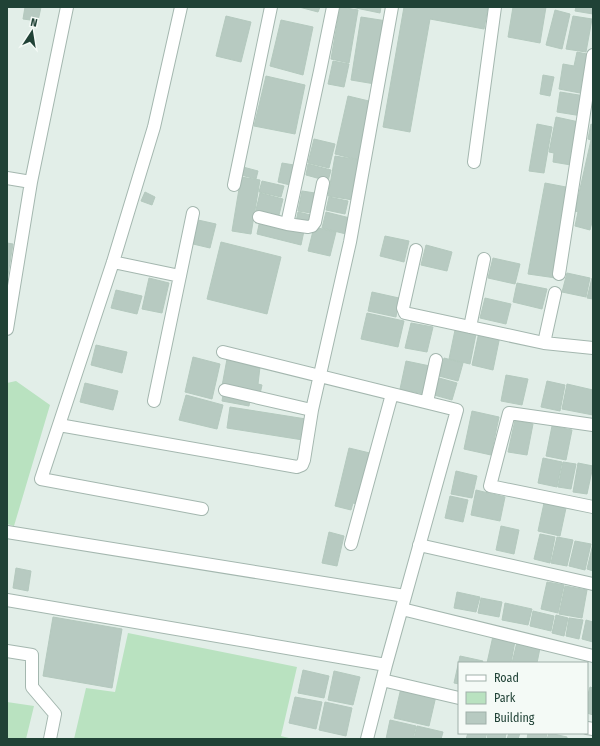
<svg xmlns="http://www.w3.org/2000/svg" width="600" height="746" font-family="'Fira Sans Condensed',sans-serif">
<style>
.green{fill:#b9e2c0}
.building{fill:#b7cac1;stroke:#b4c9be}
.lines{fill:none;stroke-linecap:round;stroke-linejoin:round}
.minor-casing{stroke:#a4b7af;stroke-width:14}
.minor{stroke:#fff;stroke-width:12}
</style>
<rect width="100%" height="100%" fill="#e2eee8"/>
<!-- green -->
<path class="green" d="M16,381L50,405L14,526L7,524V383Z
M128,633L297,667L281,736L293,739H74L86,688L115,692Z
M7,702L34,706L26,739H7Z"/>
<!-- building -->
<path class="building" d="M25,7H41L38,21L23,19Z
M299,7H320L318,12Z
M340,7L358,10L349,63L331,59Z
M351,7H381L380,13Z
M404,7H488L484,29L430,19L410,132L383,127Z
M513,7H546L540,43L508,37Z
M576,7H593V14L575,11Z
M555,10L570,14L562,49L546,45Z
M226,16L251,22L241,62L216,56Z
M573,16L592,19L586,52L566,49Z
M361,17L387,21L375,84L351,80Z
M281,20L313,27L303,75L270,66Z
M577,52L587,54L580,93L559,89L563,64L574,66Z
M333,61L349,64L344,87L328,84Z
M543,75L554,77L550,96L540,94Z
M266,76L305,85L295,134L254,126Z
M560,92L585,96L582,116L557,112Z
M348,96L373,102L359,160L335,154Z
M556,117L579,122L571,165L553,162L554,153L549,152Z
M537,124L552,127L544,173L529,171Z
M591,124L593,125V218L590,230L575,226L578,212L575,211L591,140L588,139Z
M314,139L335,144L329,168L308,163Z
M335,156L359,160L353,200L328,196Z
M282,163L294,165L290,185L278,182Z
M308,164L331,170L328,181L306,175Z
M243,167L258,171L256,179L241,175Z
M241,177L260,180L251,234L232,231Z
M262,181L284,186L281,197L259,192Z
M545,183L566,187L564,196L569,197L556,278L528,274Z
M302,191L315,193L311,213L298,211Z
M145,192L155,197L152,205L141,201Z
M260,193L283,199L278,219L255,214Z
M329,197L348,201L345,214L326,210Z
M298,212L311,215L309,224L296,222Z
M326,212L350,218L346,234L322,228Z
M198,220L216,224L210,248L193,244Z
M260,220L304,231L301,245L257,234Z
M314,227L336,232L330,256L308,251Z
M385,236L409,241L404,262L380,256Z
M221,242L281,257L267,314L207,299Z
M7,243L13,244L7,281Z
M426,245L452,252L447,271L421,265Z
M493,258L520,264L515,284L488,278Z
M567,273L590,278L586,297L562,292Z
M149,278L169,283L162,313L142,309Z
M592,278H593V299L587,298Z
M517,283L547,289L542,309L513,302Z
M116,290L142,296L137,314L111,308Z
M372,292L399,298L396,317L368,311Z
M485,298L511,304L506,324L480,318Z
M367,313L404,321L398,347L361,339Z
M411,323L433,327L427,352L405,348Z
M455,330L476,334L470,364L449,359Z
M479,332L500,336L493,370L472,365Z
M96,345L127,352L122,373L91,365Z
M193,357L220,364L212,399L185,392Z
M444,358L463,363L458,381L439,376Z
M227,359L260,367L258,384L262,385L260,394L222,386Z
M406,361L430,366L424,394L400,389Z
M506,375L528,379L522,405L501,401Z
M439,378L457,383L452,400L434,395Z
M547,381L565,385L560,411L541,407Z
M85,383L118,391L113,410L80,402Z
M567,384L593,390V415L562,409Z
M186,395L223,405L217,429L179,420Z
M223,395L250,400L249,406L222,401Z
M230,407L306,419L303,440L227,428Z
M472,411L499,417L491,455L464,449Z
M515,420L533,424L527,455L508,452Z
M552,426L572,430L566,460L546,456Z
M349,448L374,454L357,504L353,503L351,510L335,506Z
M543,458L562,462L557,487L538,483Z
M563,462L576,464L571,489L558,487Z
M578,463L593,466L587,494L573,492Z
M456,471L477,476L472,498L451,494Z
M476,490L505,497L500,521L471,515Z
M450,496L468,500L463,522L445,518Z
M544,503L566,508L560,536L538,531Z
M501,526L519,530L514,554L496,550Z
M329,532L344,536L337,566L322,563Z
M540,534L555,537L550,563L534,559Z
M557,537L573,540L567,566L551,563Z
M575,541L591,544L585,570L569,566Z
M593,544V571L587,569Z
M16,568L31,571L28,591L13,588Z
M547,582L564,585L558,613L541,609Z
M565,586L587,590L582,618L559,614Z
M457,592L480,597L476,612L454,608Z
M481,598L502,602L499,617L478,613Z
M505,603L532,609L528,625L502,620Z
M533,611L554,616L551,631L530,626Z
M556,615L568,618L564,636L552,633Z
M53,617L122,629L112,688L43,676Z
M569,618L583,620L579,639L566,636Z
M586,620L593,622V642L582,639Z
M493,636L515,641L511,663H487Z
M517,642L540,648L537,663H512Z
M460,656L483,661L482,663H459V684L454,683Z
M303,670L329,676L324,698L298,693Z
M334,671L360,677L353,705L328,700Z
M590,687L593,688V715L587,713V698Z
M401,688L436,696L429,726L394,718Z
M295,697L322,702L316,729L289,723Z
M325,702L352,708L346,736L319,730Z
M390,720L416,726L413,739H386Z
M417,726L443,732L441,739H414Z
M468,733H487L485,739H466Z
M488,733H506L505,739H487Z
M509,733H520L518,739H507Z
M528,733H547L546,739H527Z
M549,733L567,737V739H547Z"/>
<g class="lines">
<defs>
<path id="minor" d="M181,7L154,127L113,262L41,479L202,509
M474,162L495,7
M7,178L31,182
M234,185L271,7
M259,217L287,224L308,227L312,226L315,222L323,183
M287,224L320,71L333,7
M416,250L403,308L405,313L544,343
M113,262L180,276
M559,274L593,55
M555,293L544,343L593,348
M470,327L484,259
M7,329L31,182L67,7
M223,352L457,410L386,665L367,739
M225,390L307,409L312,410L350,242L392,7
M154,401L193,213
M427,402L436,360
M59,425L297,467L302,465L304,460L312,410
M593,425L509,413L490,486L593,507
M7,532L405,596
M351,544L392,394
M419,545L593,584
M7,600L386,665
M402,609L593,656
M7,651L32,655V687L55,714L50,739
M382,680L459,698
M587,728L593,729"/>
</defs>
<!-- minor casing -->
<use href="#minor" class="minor-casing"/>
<!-- minor -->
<use href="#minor" class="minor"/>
</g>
<!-- border -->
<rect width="600" height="746" fill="none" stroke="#204236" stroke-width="16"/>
<!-- legend -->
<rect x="458" y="662" width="130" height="72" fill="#f4faf6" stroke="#9fb0a9"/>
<rect x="466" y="675" width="20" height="6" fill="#ffffff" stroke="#9fb0a9"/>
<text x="494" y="682" font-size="12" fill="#204236">Road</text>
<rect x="466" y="692" width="20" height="12" fill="#b9e2c0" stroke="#9fb0a9"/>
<text x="494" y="702" font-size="12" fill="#204236">Park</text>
<rect x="466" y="712" width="20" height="12" fill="#b7cac1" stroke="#9fb0a9"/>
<text x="494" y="722" font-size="12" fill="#204236">Building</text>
<!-- north arrow -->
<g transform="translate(32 32) rotate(12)" stroke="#f4faf6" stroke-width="3" paint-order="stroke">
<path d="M0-3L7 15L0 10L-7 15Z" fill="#204236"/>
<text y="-6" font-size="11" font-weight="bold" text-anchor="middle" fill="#204236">N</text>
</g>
</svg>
